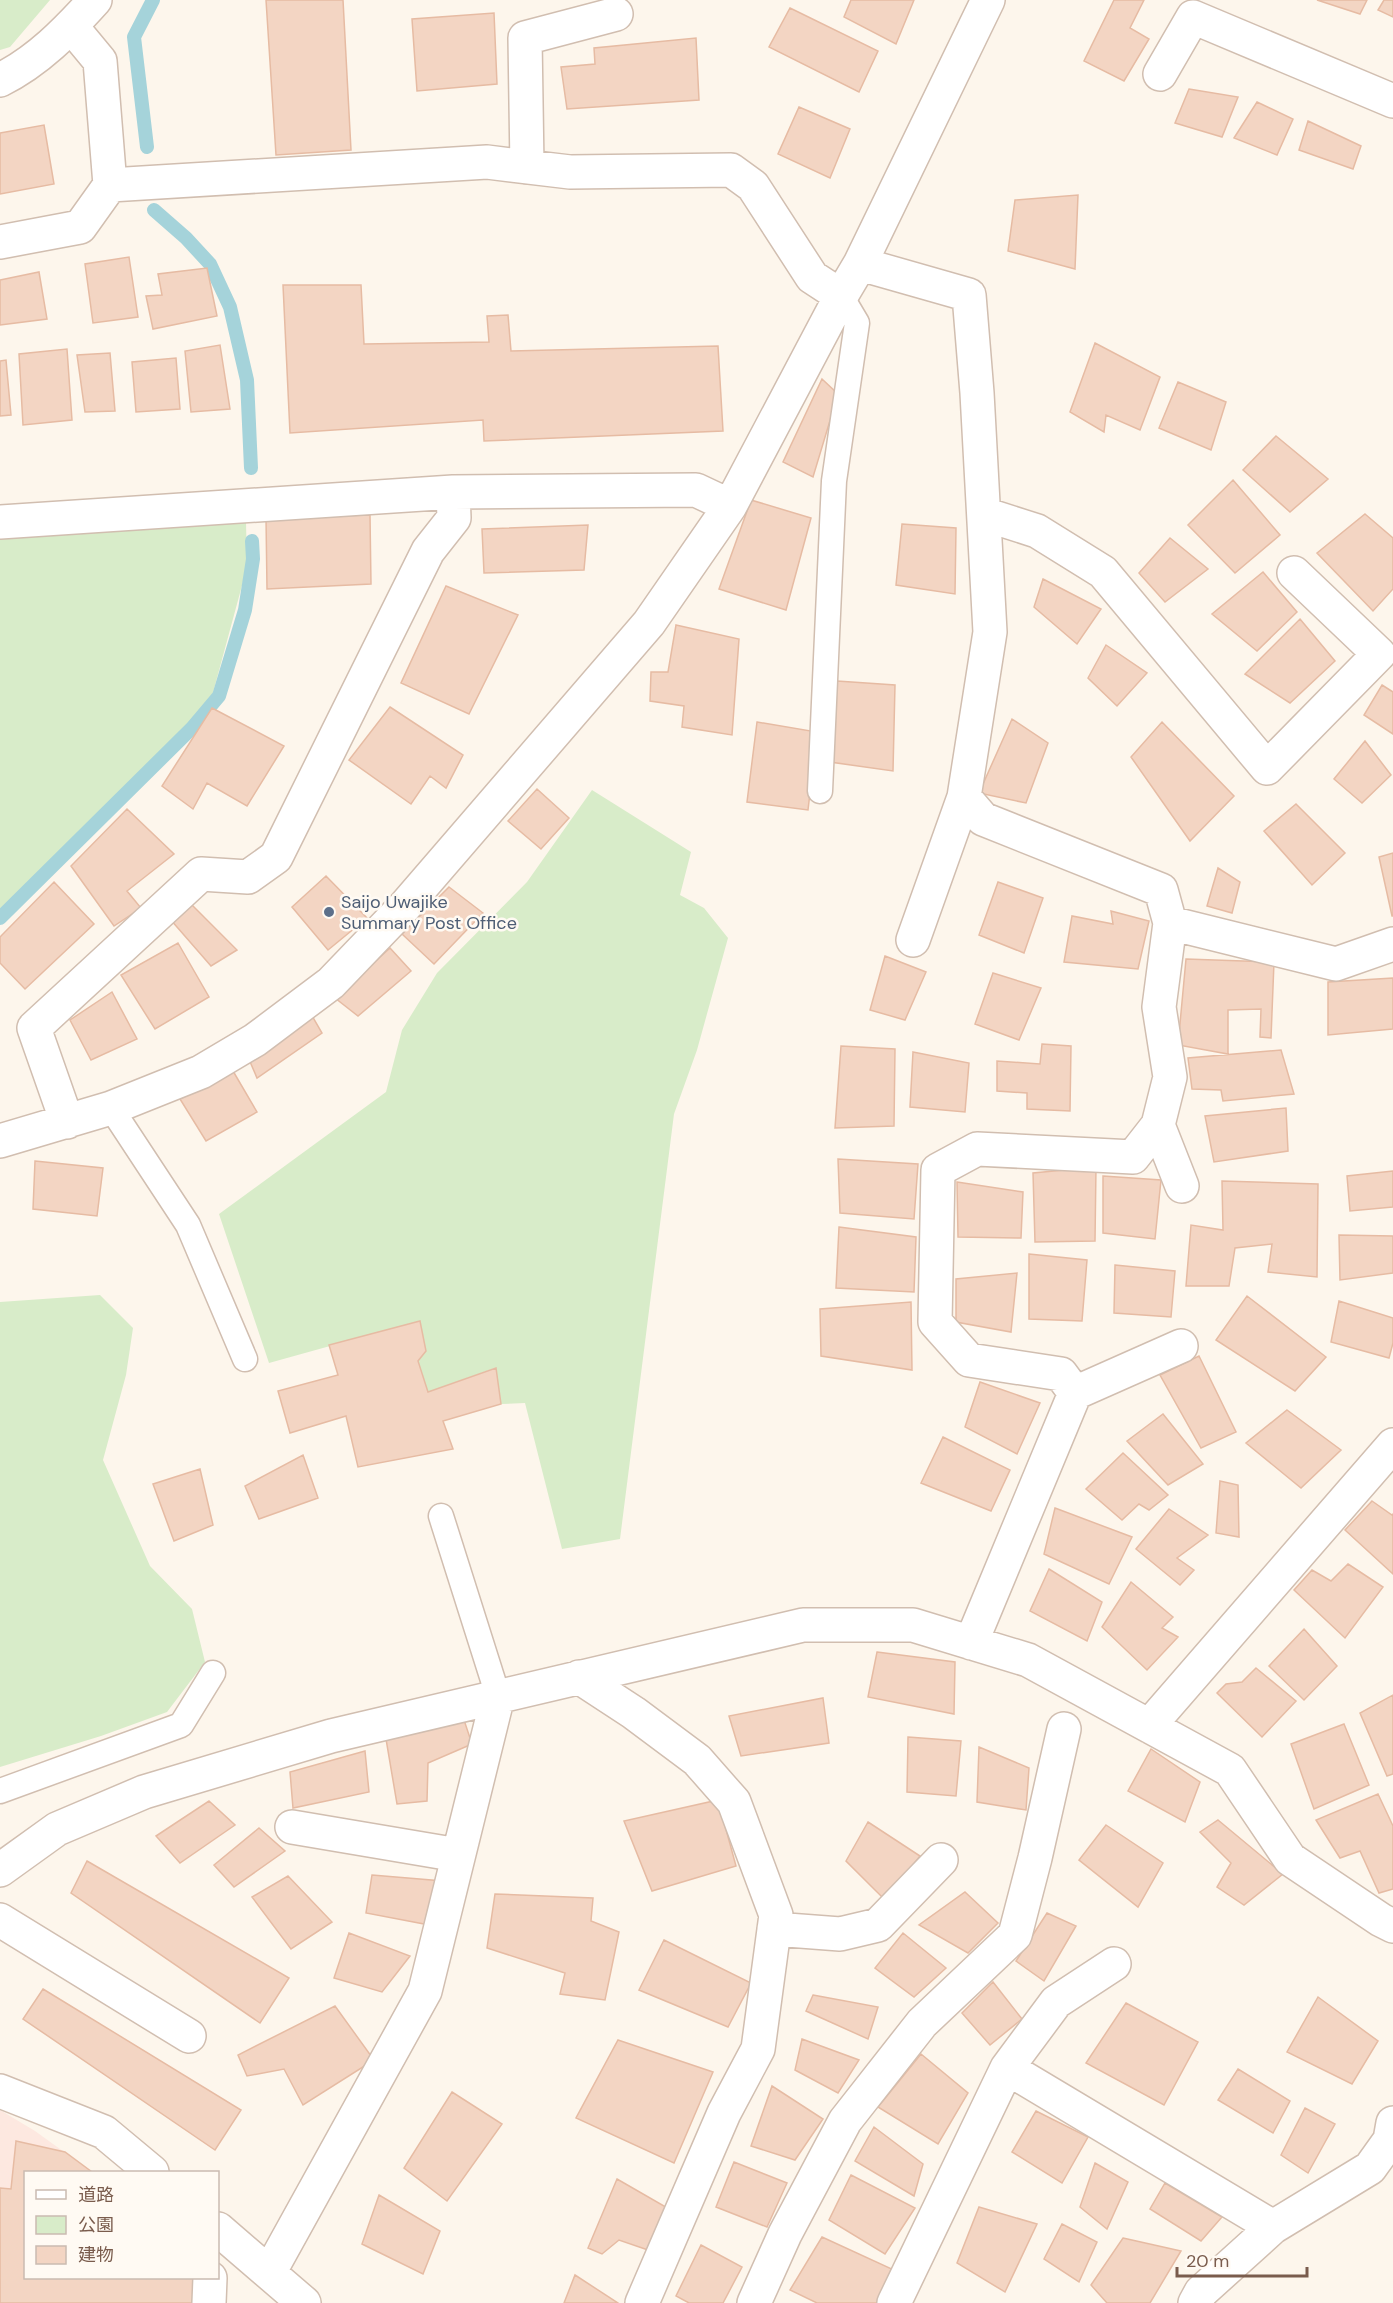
<svg xmlns="http://www.w3.org/2000/svg" width="1393" height="2303" font-family="'DM Sans','Noto Sans JP',sans-serif">
<style>
.commercial{fill:#fde8e0}
.green{fill:#d8ecc9}
.lines{fill:none;stroke-linecap:round;stroke-linejoin:round}
.stream{stroke:#a5d3da;stroke-width:14}
.building{fill:#f3d5c3;stroke:#e6bba3;stroke-width:1.5}
.service-casing{stroke:#d1beb0;stroke-width:27}
.minor-casing{stroke:#d1beb0;stroke-width:36}
.tertiary-casing{stroke:#d1beb0;stroke-width:36}
.service{stroke:#fff;stroke-width:24}
.minor{stroke:#fff;stroke-width:33}
.tertiary{stroke:#fff;stroke-width:33}
.service-dot{fill:#5c6f8a;stroke:#fffaf3;stroke-width:2}
.labels{text-anchor:middle;stroke-width:5;stroke-linejoin:round;paint-order:stroke}
.service-label{font-size:18px;fill:#4e5e75;stroke:#fffaf3;text-anchor:start}
</style>
<rect width="100%" height="100%" fill="#fdf6ec"/>
<!-- commercial -->
<path class="commercial" d="M0,2110L35,2131L92,2172H26V2278H203L0,2303Z"/>
<!-- green -->
<path class="green" d="M0,0H50L10,47L0,50Z
M246,522L247,567L211,700L0,912V539Z
M592,790L691,852L680,895L704,908L728,938L697,1050L674,1114L620,1539L562,1549L525,1403L501,1404L495,1368L428,1392L418,1361L426,1351L420,1321L269,1363L219,1214L386,1092L402,1030L437,973L527,882Z
M100,1295L133,1328L126,1375L103,1460L150,1566L192,1609L205,1662L167,1712L101,1736L0,1767V1302Z"/>
<g class="lines">
<!-- stream -->
<path class="stream" d="M147,147L134,37L153,0
M154,210L186,238L210,264L230,307L247,380L251,468
M0,918L192,728L219,696L245,610L253,559L252,541"/>
</g>
<!-- building -->
<path class="building" d="M266,0H343L351,150L276,155Z
M851,0H914L896,44L844,17Z
M1114,0H1144L1130,28L1149,39L1124,81L1084,61Z
M1317,0H1367L1360,14Z
M1384,0H1393V17L1378,10Z
M790,8L878,51L859,92L769,47Z
M494,13L497,84L417,91L412,19Z
M696,38L699,100L567,109L561,67L595,64L594,48Z
M1189,89L1238,97L1222,137L1175,123Z
M1257,102L1293,119L1277,155L1234,138Z
M799,107L850,129L830,178L778,154Z
M1308,121L1361,146L1353,169L1299,150Z
M44,125L54,184L0,194V133Z
M1078,195L1075,269L1008,251L1015,200Z
M129,257L138,317L93,323L85,264Z
M207,268L217,316L153,329L146,296L162,295L158,274Z
M39,272L47,319L0,325V280Z
M283,285H361L364,344L489,342L487,316L508,315L511,351L718,346L723,431L484,441L483,420L290,433Z
M1095,343L1160,377L1140,430L1106,415L1104,432L1070,412Z
M220,345L230,409L191,412L185,351Z
M67,349L72,420L23,425L19,354Z
M110,353L115,411L85,412L77,355Z
M176,358L180,409L136,412L132,362Z
M6,360L11,415L0,416V361Z
M822,379L838,394L813,477L783,462Z
M1178,382L1226,402L1211,450L1159,428Z
M1276,436L1328,479L1290,512L1243,470Z
M1233,480L1280,535L1235,573L1188,525Z
M751,500L811,518L786,610L719,589Z
M1365,514L1393,538V589L1373,611L1317,553Z
M370,515L371,584L267,589L266,518Z
M902,524L956,528L955,594L896,585Z
M588,525L584,570L484,573L482,529Z
M1170,538L1208,569L1165,602L1139,573Z
M1263,572L1297,612L1257,651L1212,614Z
M1043,579L1101,609L1077,644L1034,607Z
M446,586L518,615L469,714L401,683Z
M1300,619L1335,661L1290,703L1245,674Z
M676,625L739,639L732,735L682,727L684,706L650,701L651,672H668Z
M1106,645L1147,673L1117,706L1088,678Z
M837,681L895,685L893,771L830,762Z
M1382,685L1393,692V734L1364,715Z
M390,707L463,755L446,788L430,776L411,804L349,760Z
M212,708L284,746L247,806L207,783L193,809L162,786Z
M1012,719L1048,743L1026,803L979,793Z
M757,722L817,732L808,810L747,802Z
M1162,722L1234,796L1190,841L1131,757Z
M1365,741L1391,775L1362,803L1334,779Z
M537,789L569,818L541,849L508,821Z
M1296,804L1345,853L1312,885L1264,831Z
M127,809L174,854L127,891L141,908L114,926L71,866Z
M1393,853V916H1392L1379,857Z
M1218,868L1240,882L1232,913L1207,906Z
M326,876L367,918L328,950L292,907Z
M54,882L94,924L25,989L0,963V937Z
M998,882L1043,898L1024,953L979,935Z
M449,887L483,913L434,964L402,934Z
M186,899L237,950L211,966L170,919Z
M1111,911L1149,921L1138,969L1064,962L1072,916L1113,924Z
M178,943L209,997L155,1029L121,975Z
M390,948L411,971L358,1016L335,998Z
M885,956L926,972L905,1020L870,1010Z
M1186,959L1274,962L1271,1038L1260,1037L1261,1009L1228,1010V1054L1178,1045Z
M993,973L1041,988L1019,1040L975,1024Z
M1393,978V1029L1328,1035V982Z
M112,992L137,1039L91,1060L70,1020Z
M311,1014L322,1033L257,1078L248,1057Z
M1042,1044L1071,1046L1070,1111L1027,1109V1093L997,1091V1061L1040,1064Z
M841,1046L895,1049L894,1126L835,1128Z
M1281,1050L1294,1094L1223,1101L1221,1090L1192,1089L1188,1058Z
M913,1052L969,1063L965,1112L910,1107Z
M233,1071L257,1112L206,1141L180,1099Z
M1286,1108L1288,1151L1214,1162L1205,1116Z
M838,1159L918,1164L914,1219L840,1213Z
M35,1161L103,1168L97,1216L33,1209Z
M1096,1167L1095,1241L1035,1242L1033,1173Z
M1393,1171V1207L1350,1211L1347,1176Z
M1103,1176L1161,1180L1155,1239L1103,1233Z
M1222,1181L1318,1184L1317,1277L1268,1272L1272,1244L1235,1248L1229,1286H1186L1191,1225L1223,1230Z
M957,1182L1023,1192L1021,1238L958,1237Z
M839,1227L916,1237L914,1292L836,1288Z
M1339,1235L1393,1236V1273L1340,1280Z
M1029,1254L1087,1260L1082,1321L1029,1319Z
M1115,1265L1175,1271L1171,1317L1114,1313Z
M1017,1273L1011,1332L956,1322V1279Z
M1247,1296L1326,1357L1295,1391L1216,1340Z
M1339,1301L1393,1318V1343L1389,1358L1331,1342Z
M911,1302L912,1370L821,1356L820,1309Z
M420,1321L426,1351L418,1361L428,1392L496,1368L501,1404L443,1421L453,1449L358,1467L346,1416L290,1433L278,1391L338,1375L329,1345Z
M1199,1356L1236,1432L1201,1448L1160,1375Z
M980,1382L1040,1403L1017,1454L965,1427Z
M1287,1410L1341,1450L1301,1488L1246,1443Z
M1163,1414L1203,1464L1168,1485L1127,1441Z
M943,1437L1010,1470L991,1511L921,1483Z
M1123,1453L1168,1495L1149,1510L1139,1504L1122,1520L1086,1489Z
M303,1455L318,1498L259,1519L245,1486Z
M200,1469L213,1525L174,1541L153,1484Z
M1220,1481L1238,1485L1239,1537L1216,1533Z
M1372,1501L1392,1515L1393,1514V1574L1345,1530Z
M1055,1508L1132,1537L1109,1584L1044,1554Z
M1169,1509L1208,1535L1177,1558L1194,1570L1180,1585L1136,1549Z
M1348,1564L1383,1587L1345,1638L1294,1590L1312,1570L1331,1581Z
M1049,1569L1102,1602L1087,1641L1030,1611Z
M1131,1582L1173,1617L1162,1628L1178,1637L1147,1670L1102,1627Z
M1304,1629L1337,1666L1304,1700L1269,1666Z
M877,1652L955,1662L954,1714L868,1697Z
M1256,1668L1296,1701L1262,1737L1217,1693L1226,1684L1242,1682Z
M1393,1695V1774L1387,1776L1360,1713Z
M823,1698L829,1743L741,1756L729,1716Z
M464,1720L472,1744L428,1763L427,1801L397,1804L386,1739Z
M1344,1724L1369,1785L1314,1809L1291,1744Z
M908,1737L961,1741L956,1796L907,1792Z
M979,1747L1029,1768L1026,1810L977,1802Z
M1151,1749L1200,1782L1185,1822L1128,1791Z
M365,1751L369,1792L293,1808L290,1772Z
M1378,1794L1393,1826V1889L1379,1893L1360,1851L1340,1858L1316,1820Z
M718,1800L736,1866L652,1891L624,1821Z
M209,1801L235,1825L180,1863L156,1836Z
M1218,1820L1283,1874L1244,1905L1217,1887L1231,1863L1200,1832Z
M868,1822L920,1856L885,1900L846,1861Z
M1106,1825L1163,1863L1138,1907L1079,1860Z
M259,1828L285,1851L234,1887L214,1865Z
M87,1861L289,1978L260,2023L71,1893Z
M372,1875L443,1881L440,1927L366,1913Z
M288,1876L332,1922L291,1949L252,1897Z
M965,1892L998,1923L968,1953L919,1925Z
M495,1894L593,1898L591,1921L619,1932L605,2000L560,1994L565,1973L487,1948Z
M1047,1913L1076,1926L1044,1981L1016,1961Z
M349,1933L410,1956L382,1992L334,1978Z
M903,1933L946,1968L914,1997L875,1968Z
M664,1940L751,1983L728,2027L639,1990Z
M993,1982L1022,2019L990,2045L962,2013Z
M43,1989L241,2110L215,2150L23,2019Z
M813,1995L878,2007L868,2039L806,2011Z
M1318,1997L1378,2041L1352,2084L1287,2052Z
M1126,2003L1198,2042L1164,2105L1086,2063Z
M335,2006L374,2060L303,2105L284,2069L247,2076L238,2055Z
M802,2039L859,2060L838,2093L795,2070Z
M618,2040L713,2072L674,2163L576,2118Z
M921,2054L968,2093L938,2144L878,2107Z
M1238,2069L1290,2101L1273,2133L1218,2100Z
M772,2086L823,2119L795,2160L751,2146Z
M452,2092L502,2124L447,2201L404,2168Z
M1305,2108L1335,2124L1308,2173L1281,2155Z
M1036,2111L1088,2137L1062,2183L1012,2152Z
M874,2127L923,2164L914,2196L855,2161Z
M16,2141L65,2152L92,2172H26V2278H203L202,2303H0V2188L11,2189Z
M734,2162L787,2183L767,2227L716,2207Z
M1095,2163L1128,2182L1107,2229L1080,2207Z
M851,2175L915,2208L885,2254L829,2220Z
M617,2179L671,2210L651,2251L619,2240L602,2254L588,2248Z
M1165,2183L1222,2217L1201,2241L1150,2209Z
M379,2195L440,2231L423,2274L362,2244Z
M979,2207L1037,2224L1005,2292L957,2263Z
M1062,2224L1097,2242L1079,2282L1044,2259Z
M822,2237L894,2270L879,2303H817L790,2290Z
M1123,2238L1181,2251L1150,2303H1107L1091,2285Z
M701,2245L742,2267L723,2303H689L676,2296Z
M575,2275L618,2303H564Z"/>
<g class="lines">
<defs>
<path id="service" d="M820,791L834,481L857,323L841,296
M111,1108L188,1225L245,1359
M441,1516L498,1696
M0,1791L181,1725L213,1673"/>
<path id="minor" d="M71,26L100,61L110,185L487,162L570,172L731,170L753,186L812,277L841,296
M1160,74L1193,17L1393,101
M527,167L525,38L616,14
M0,242L80,227L110,185
M860,264L969,295L977,393L990,632L964,797L983,819L1161,890L1170,923L1159,1007L1170,1077L1158,1125L1133,1157L977,1149L938,1170L935,1322L969,1360L1061,1374L1075,1393L971,1643
M984,514L1037,531L1103,572L1267,768L1379,654L1294,573
M0,522L453,492L696,490L730,506
M1170,923L1336,964L1393,944
M913,940L964,797
M67,1122L34,1028L201,874L248,877L276,857L428,551L454,518L453,492
M1158,1125L1182,1186
M0,1141L111,1108L201,1072L255,1040L331,983L405,906L649,623L730,506L841,296L860,264L988,0
M1075,1393L1181,1346
M579,1677L634,1713L697,1760L734,1802L776,1915L758,2049L724,2113L642,2303
M1149,1726L1393,1445
M292,1827L458,1855
M0,1870L57,1829L144,1792L331,1736L803,1625H913L1028,1660L1230,1770L1290,1859L1381,1920L1393,1926
M0,1920L189,2036
M774,1929L840,1934L878,1925L941,1860
M1007,2068L1273,2227
M0,2091L104,2132L152,2172
M218,2229L304,2303
M269,2273L425,1991L498,1696
M209,2303L210,2278
M754,2303L785,2234L845,2121L922,2023L1015,1935L1035,1858L1064,1729
M894,2303L1007,2068L1056,2002L1114,1964
M1195,2303L1201,2292L1273,2227L1370,2168L1390,2140L1393,2123"/>
<path id="tertiary" d="M0,80C38,61 67,31 95,0"/>
</defs>
<!-- service casing -->
<use href="#service" class="service-casing"/>
<!-- minor casing -->
<use href="#minor" class="minor-casing"/>
<!-- tertiary casing -->
<use href="#tertiary" class="tertiary-casing"/>
<!-- service -->
<use href="#service" class="service"/>
<!-- minor -->
<use href="#minor" class="minor"/>
<!-- tertiary -->
<use href="#tertiary" class="tertiary"/>
</g>
<!-- markers -->
<circle class="service-dot" cx="329" cy="912" r="6"/>
<g class="labels">
<!-- service labels -->
<g class="service-label">
<text x="341" y="908">Saijo Uwajike<tspan x="341" dy="21">Summary Post Office</tspan></text>
</g>
</g>
<!-- legend -->
<rect x="24" y="2171" width="195" height="108" fill="#fffaf3" stroke="#cabbb1" stroke-width="1.5"/>
<rect x="36" y="2190" width="30" height="9" fill="#ffffff" stroke="#cabbb1" stroke-width="1.5"/>
<text x="78" y="2201" font-size="18" fill="#7a5c4d">道路</text>
<rect x="36" y="2216" width="30" height="18" fill="#d8ecc9" stroke="#cabbb1" stroke-width="1.5"/>
<text x="78" y="2231" font-size="18" fill="#7a5c4d">公園</text>
<rect x="36" y="2246" width="30" height="18" fill="#f3d5c3" stroke="#cabbb1" stroke-width="1.5"/>
<text x="78" y="2261" font-size="18" fill="#7a5c4d">建物</text>
<!-- scale -->
<path d="M1177 2267v9h130v-9" fill="none" stroke="#7a5c4d" stroke-width="3"/>
<text x="1186" y="2267" font-size="18" fill="#7a5c4d" stroke="#fffaf3" stroke-width="4.5" paint-order="stroke">20 m</text>
</svg>
